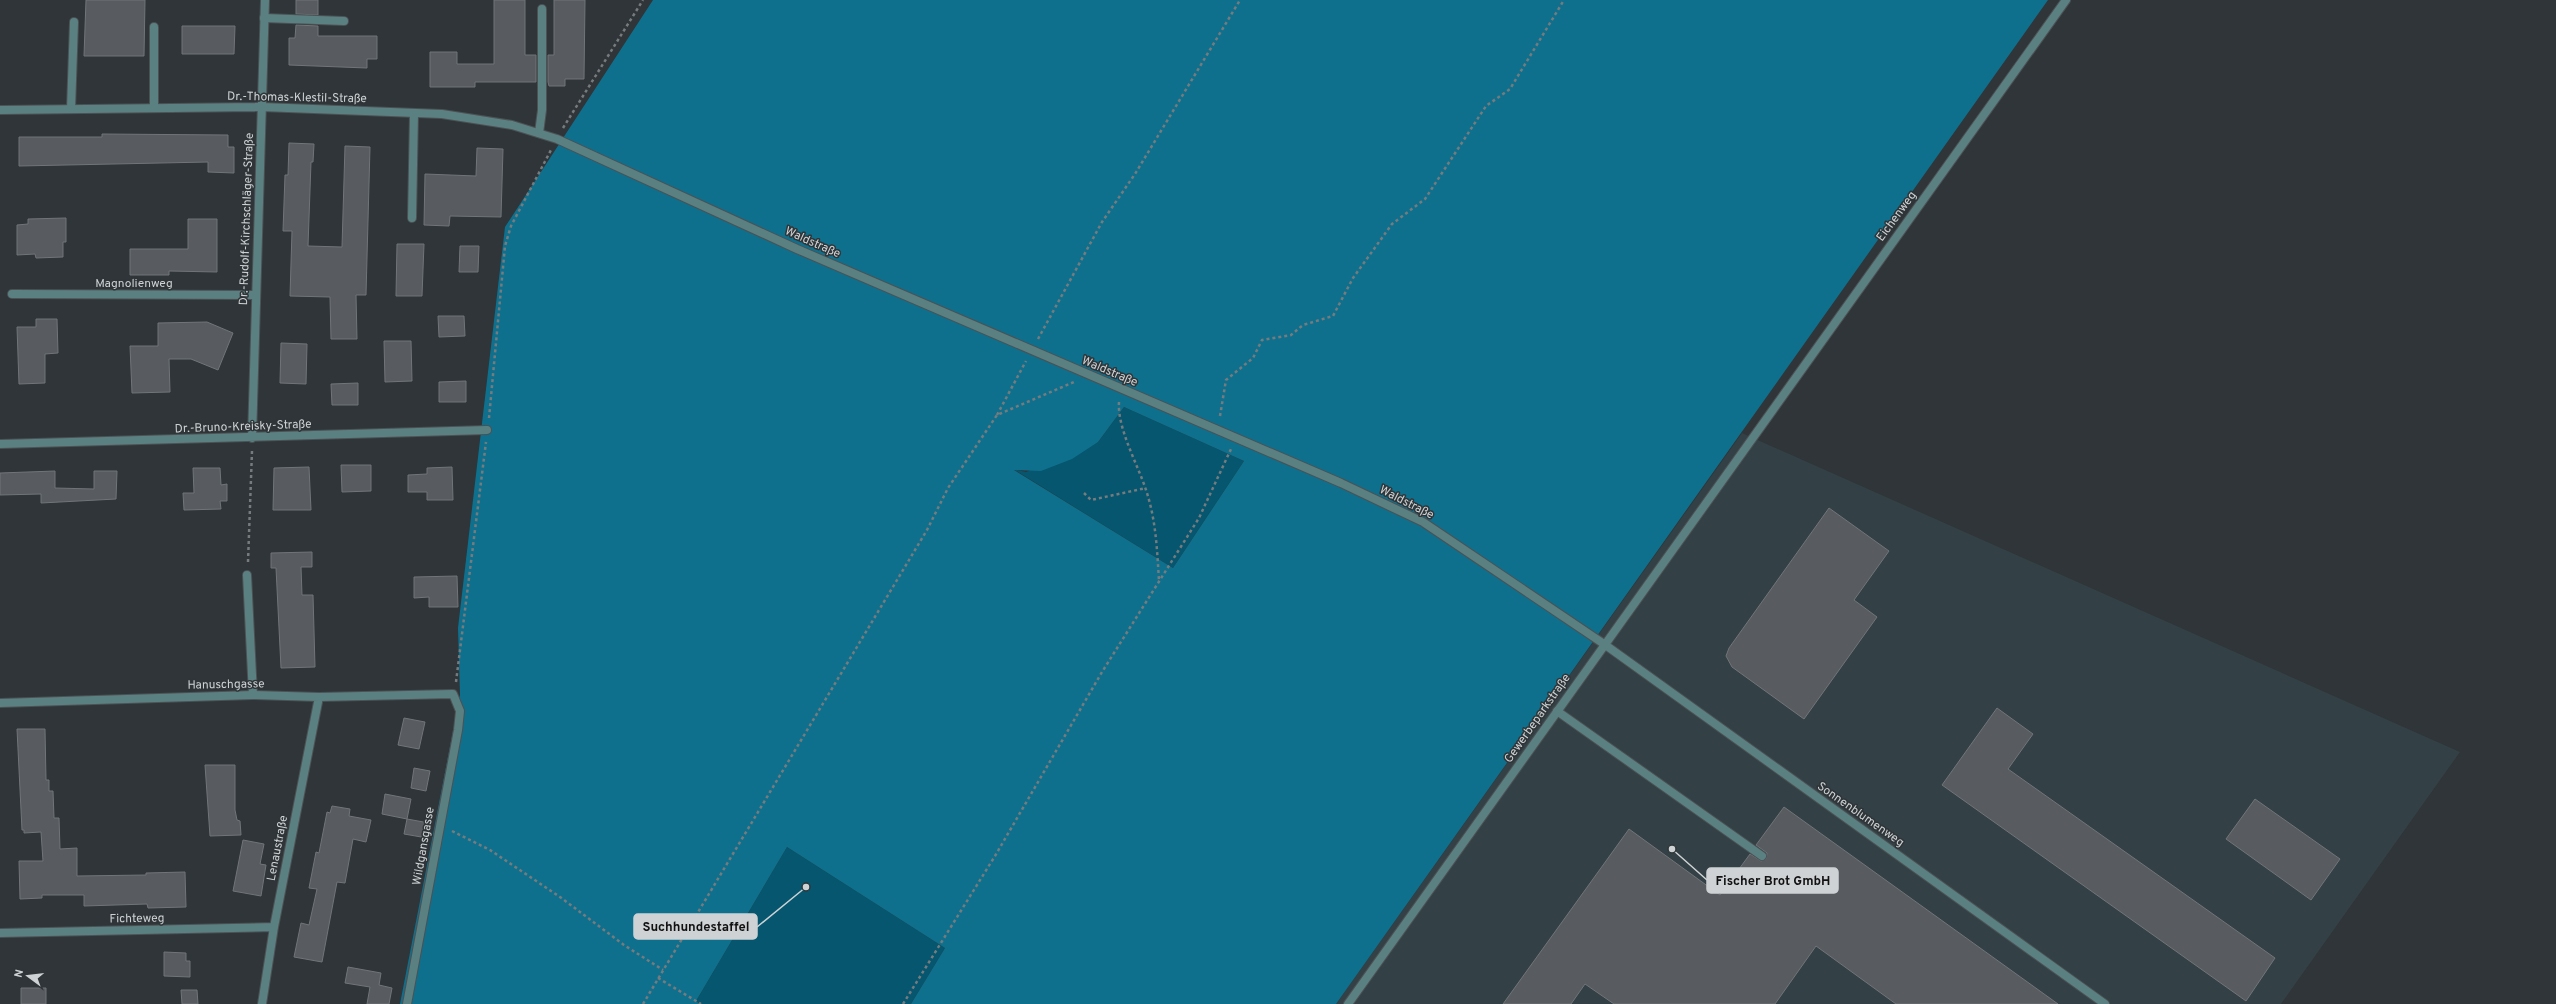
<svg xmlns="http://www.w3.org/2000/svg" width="2556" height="1004" font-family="Overpass,sans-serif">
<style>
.built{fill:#334045}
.green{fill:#05566e}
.forest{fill:#0f708d;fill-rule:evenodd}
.building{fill:#585c61;stroke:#71757a}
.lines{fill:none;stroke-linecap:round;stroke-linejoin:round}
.lane-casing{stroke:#4c5154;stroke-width:10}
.street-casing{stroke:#4c5154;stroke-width:10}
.path{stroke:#767b7e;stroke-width:2.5;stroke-dasharray:3 3;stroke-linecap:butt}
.lane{stroke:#5b8081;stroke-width:8}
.street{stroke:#5b8081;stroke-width:8}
.labels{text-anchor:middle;stroke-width:3;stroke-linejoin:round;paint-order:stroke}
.street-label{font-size:12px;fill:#ced2d4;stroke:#2f3538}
.leader{fill:none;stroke:#ced2d4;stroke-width:1.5}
.callout-dot{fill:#ced2d4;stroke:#2f3538;stroke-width:1.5}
.callout{fill:#ced2d4;stroke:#ced2d4;stroke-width:1.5}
.callout-label{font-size:13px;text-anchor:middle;font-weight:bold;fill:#111}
</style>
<rect width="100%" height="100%" fill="#2f3538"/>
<!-- built -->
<path class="built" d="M1742,433L2460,752L2281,1004H1336Z"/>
<!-- green -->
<path class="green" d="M1124,407L1244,461L1173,568L1013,469L1026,472L1098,442Z
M787,847L945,948L911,1004H700L696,1001Z"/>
<!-- forest -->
<path class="forest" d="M653,0H2048L1336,1004H911L945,948L787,847L696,1001L700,1004H400L460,695L458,628L505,227ZM1124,407L1244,461L1173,568L1014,470L1041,471L1072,459L1098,442Z"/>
<!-- building -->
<path class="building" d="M86,0H145L144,56H84Z
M296,0H318V15L296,14Z
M494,0H525V55H536V82H475V87H430V52H457V64H494Z
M554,0H585L584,79H565V86H549L548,82V55H554Z
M296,25L318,26V36H377V59H367V68L289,65V38H295Z
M182,26H235L234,54H182Z
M102,134L228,135V147H234V173L208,172V162L19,166V137H102Z
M289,143L314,144L313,162H311L308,246L342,247L345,146L370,147L366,295H356L357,339H331L330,297L290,296L292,231H283L285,175H288Z
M477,148L503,149L501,217L450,216L449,226L424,225L425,174L476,176Z
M66,218V242H63V257L36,258L35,254L17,255V225L28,224V219Z
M188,219H217V272L169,271V275H130V249H188Z
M397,244H424L422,296H396Z
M460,246H479L478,272H459Z
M438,316H464L465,336L439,337Z
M36,319H57L58,353L45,354V383L19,384L17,327H36Z
M207,322L233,333L218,370L191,359H169L170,392L132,393L130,346H158V323Z
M384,341H411L412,381L385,382Z
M281,343L307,344L306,384L280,383Z
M466,381V402H439V382Z
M358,383V405H332L331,384Z
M341,465H371V491L342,492Z
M309,467L311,510H273L274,468Z
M452,467L453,500H427V492H408V475L427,474V468Z
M193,468H220L221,485L227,484V501H220L221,509L184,510L183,493H194Z
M55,471V488L94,489V471H117L116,499L41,503V494L0,495V473Z
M1829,508L1889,551L1854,600L1877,617L1804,719L1732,667L1726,656L1729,648Z
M312,552V567H301L302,595H313L315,667L281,668L276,568H271V553Z
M457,576L458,607H429V597L414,598V577Z
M1997,708L2033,734L2008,769L2275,958L2246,1001L1942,785Z
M404,718L425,722L419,749L398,745Z
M17,729H45L46,780H49V791H53L54,818H59L60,849L77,848V876L146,875V873L185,872L186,907L148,908L147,904L84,906V895H42V898L20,899L19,861H43L41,832L24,833V830H22Z
M205,765H235V810L237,820L240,821L241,835L210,836Z
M414,768L430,771L426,791L411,788Z
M385,794L411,799L407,819L382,814Z
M2255,799L2340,859L2311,900L2226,839Z
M332,806L350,809L349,816L371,820L366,842L353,839L345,883L337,882L322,962L294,957L301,923L309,925L317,889L309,888L316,852L319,853L327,812L330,813Z
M1784,807L2058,1004H1896L1816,946L1775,1004H1614L1585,984L1571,1004H1503L1629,829L1720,895L1750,854L1761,861L1766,859L1767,853L1756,845Z
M407,819L429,823L427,838L404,834Z
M243,840L264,844L260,864L266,865L261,896L233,891Z
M164,952L186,953V961H190V977L164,976Z
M348,967L381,973L379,985L392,988L389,1004H367L370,987L345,983Z
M21,988H46V1004H21Z
M181,990H197L198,1004H182Z"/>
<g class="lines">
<defs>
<path id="lane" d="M264,18L344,21
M154,27V108
M71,109L74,22
M539,133L542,110V9
M412,218L414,113
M247,575L253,695
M1557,711L1762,856"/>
<path id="street" d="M0,110L262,107L442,114L512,125L557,139L797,249L1341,483L1423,522L1604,644L2105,1004
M12,294L256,295
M252,438L265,0
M0,444L487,430
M0,703L253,695L319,697L453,694L460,711L458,730L407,1004
M0,933L274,927
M262,1004L274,927L319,697
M1348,1004L2066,0"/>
</defs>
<!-- lane casing -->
<use href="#lane" class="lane-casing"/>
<!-- street casing -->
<use href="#street" class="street-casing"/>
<!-- path -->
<path class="path" d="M563,128L643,0
M1038,339L1102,222L1135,174L1240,0
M1119,402C1117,428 1138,465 1146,490C1156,520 1157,549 1159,581
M997,415L1026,361
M1220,416L1226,380L1253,358L1262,340L1291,335L1303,325L1333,316L1353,278L1392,224L1425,199L1486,106L1510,89L1564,0
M489,418L505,246L511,226L551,150
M1084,493L1091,500L1146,488
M248,562L252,451
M456,682L486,442
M452,831L490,850L560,897L624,945L663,970
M658,978L701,1004
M643,1004L927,530L948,488L997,415L1074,382
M903,1004L995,856L1102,672L1199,518L1231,449"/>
<!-- lane -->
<use href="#lane" class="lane"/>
<!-- street -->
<use href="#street" class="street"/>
</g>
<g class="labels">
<!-- street labels -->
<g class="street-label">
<text transform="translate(297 97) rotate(1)" y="4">Dr.-Thomas-Klestil-Straße</text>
<text transform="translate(1896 216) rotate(-54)" y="4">Eichenweg</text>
<text transform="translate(246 219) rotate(-88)" y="4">Dr.-Rudolf-Kirchschläger-Straße</text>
<text transform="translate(813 242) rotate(24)" y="4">Waldstraße</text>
<text x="134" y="287">Magnolienweg</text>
<text transform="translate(1110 371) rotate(23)" y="4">Waldstraße</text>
<text transform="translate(243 426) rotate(-2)" y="4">Dr.-Bruno-Kreisky-Straße</text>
<text transform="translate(1407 502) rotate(27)" y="4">Waldstraße</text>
<text transform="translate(226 684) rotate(-1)" y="4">Hanuschgasse</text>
<text transform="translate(1537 718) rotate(-55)" y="4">Gewerbeparkstraße</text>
<text transform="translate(1861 814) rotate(35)" y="4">Sonnenblumenweg</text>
<text transform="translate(423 846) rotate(-80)" y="4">Wildgansgasse</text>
<text transform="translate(277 848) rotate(-79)" y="4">Lenaustraße</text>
<text transform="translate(137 918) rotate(-1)" y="4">Fichteweg</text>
</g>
</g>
<!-- callouts -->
<path class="leader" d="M1672 849L1707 880M806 887L757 927"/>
<g class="callout-dot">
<circle cx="1672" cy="849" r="4"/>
<circle cx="806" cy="887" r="4"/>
</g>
<g class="callout">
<rect x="1707" y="868" width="131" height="25" rx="4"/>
<rect x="634" y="914" width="123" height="25" rx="4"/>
</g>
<g class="callout-label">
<text x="1773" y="885">Fischer Brot GmbH</text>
<text x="696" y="931">Suchhundestaffel</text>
</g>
<!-- north arrow -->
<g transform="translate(28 976) rotate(285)" stroke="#2f3538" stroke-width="3" paint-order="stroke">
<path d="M0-3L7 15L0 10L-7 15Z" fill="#ced2d4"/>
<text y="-6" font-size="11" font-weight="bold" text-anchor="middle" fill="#ced2d4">N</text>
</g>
</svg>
